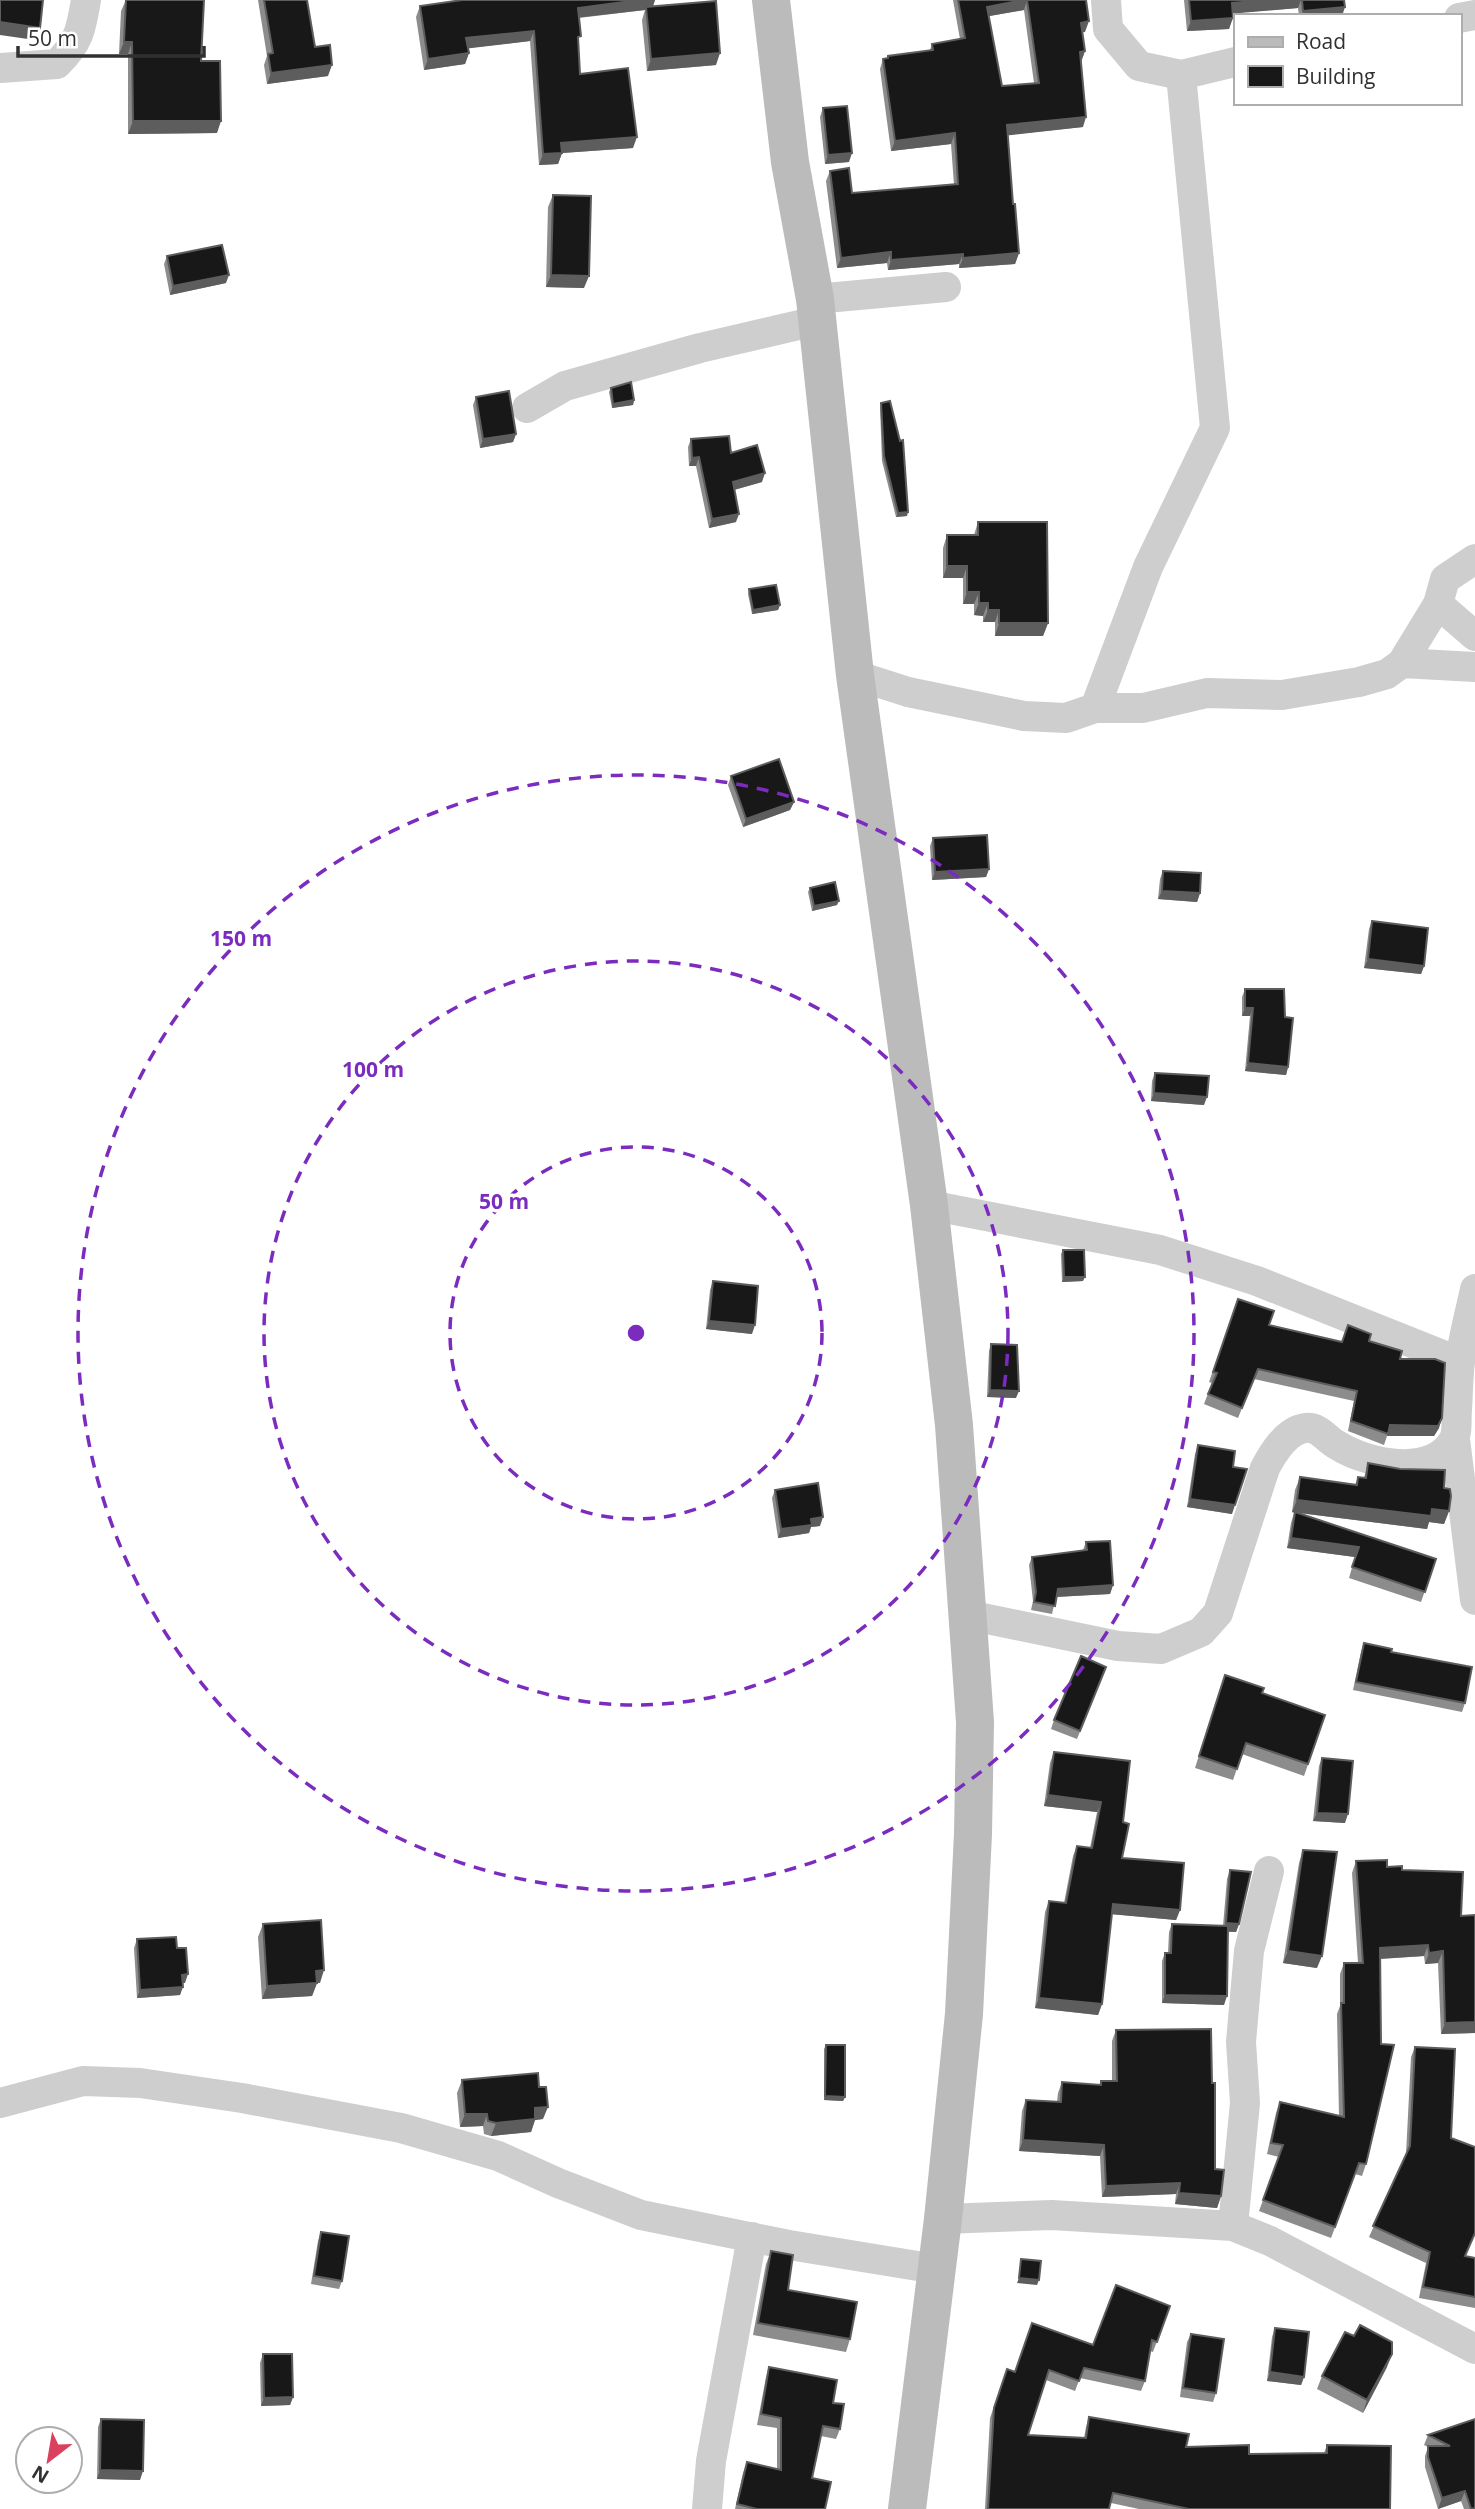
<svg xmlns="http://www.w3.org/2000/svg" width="1475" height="2509" font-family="'Open Sans',sans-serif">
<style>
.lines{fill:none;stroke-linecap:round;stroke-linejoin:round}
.minor{stroke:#cecece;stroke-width:30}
.secondary{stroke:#bbb;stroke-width:38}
.wall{fill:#8c8c8c;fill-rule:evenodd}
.shaded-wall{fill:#5d5d5d}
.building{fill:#181818;stroke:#5d5d5d;stroke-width:2}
.ring{fill:none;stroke:#7b2cbf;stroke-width:3.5;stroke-dasharray:12 9}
.centre{fill:#7b2cbf;stroke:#fff;stroke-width:3.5}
.ring-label{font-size:21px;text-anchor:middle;font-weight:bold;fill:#7b2cbf;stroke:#fff;stroke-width:7;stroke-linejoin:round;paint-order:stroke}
</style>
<rect width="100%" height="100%" fill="#fff"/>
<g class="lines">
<!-- minor -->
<path class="minor" d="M1106,0L1108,29L1139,66L1181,75L1235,62
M1459,18L1475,15
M0,68L57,64C79,42 81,30 86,0
M815,299L946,287
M527,408L565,386L700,348L816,321
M1438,604L1475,636
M1402,663L1475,667
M855,675L908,692L1024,716L1066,718L1095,708H1143L1207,693L1282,695L1359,682L1387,674L1402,663L1438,604L1445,579L1475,559
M1095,708L1148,567L1215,428L1181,75
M929,1205L1160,1250L1257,1281L1460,1362
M1455,1439L1475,1600
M968,1615L1118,1646L1161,1649L1201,1632L1218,1613L1265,1468C1273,1453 1286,1431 1305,1428C1319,1426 1326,1439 1337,1445C1367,1464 1431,1478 1453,1441C1458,1433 1456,1419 1457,1410C1458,1394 1458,1378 1460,1362C1463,1338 1470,1313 1475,1289
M0,2103L83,2081L140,2083L242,2098L401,2128L498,2156L558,2183L641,2215L789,2245L936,2269
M943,2219L1052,2215L1233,2226L1270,2241L1475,2349
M1233,2226L1245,2103L1241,2042L1249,1951L1269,1871
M707,2509L711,2461L752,2237"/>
<!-- secondary -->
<path class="secondary" d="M771,0L790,162L815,299L855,675L929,1205L954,1425L975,1722L973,1834L964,2014L943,2219L907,2509"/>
</g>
<!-- wall -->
<path class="wall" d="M126,0L201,61L217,133L128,134V54H119L121,11Z
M258,0H307L315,47L328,76L267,84L264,65L267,56Z
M462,0H655L653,6L716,65L647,71L642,20L645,10L579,18L578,45L580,74L633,148L562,153L558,164L539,165L530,41L468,48L469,53L465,64L424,70L416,17L420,6Z
M953,0H1086L1085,32H1082L1085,51L1081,62L1083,127L1007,135L1013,204L1019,253L1015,264L959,268V264L888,270L887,263L837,268L826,181L830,171L852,193L954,185L951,144L891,151L880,69L883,59H887L888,56L930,50L932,44L960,39ZM1024,10L1034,83L1002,86L989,16Z
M1184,0H1344L1342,16H1299L1298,8L1233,13L1229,29L1187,31Z
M823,108L849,162L825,164L820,117Z
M553,195L584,288L546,287L548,207Z
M167,256L226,283L170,295L164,264Z
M611,388L634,400L633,405L612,408L609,392Z
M476,397L516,434L513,442L480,448L473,405Z
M881,403L907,516L896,517L882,461L880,407Z
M691,439L731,453L762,482L734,490L736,522L709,528L696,466H689L688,447Z
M978,522L1048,623L1043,636H995V622H983V616L974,615V604H963V578H943V548L947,535H974Z
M749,589L780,605L778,610L752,614L748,594Z
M731,776L794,802L790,810L743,827L728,785Z
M933,838L989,869L986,877L932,880L930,846Z
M1163,871L1200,893L1197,902L1158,899L1160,879Z
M810,888L837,905L812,911L808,892Z
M1372,921L1424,966L1421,974L1364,968L1369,929Z
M1245,989L1288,1067L1286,1075L1245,1071L1250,1016H1242V997Z
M1155,1073L1204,1105L1151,1101L1152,1081Z
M1063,1250L1083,1281L1062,1282L1061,1254Z
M713,1281L752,1334L706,1329L710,1290Z
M1238,1299L1269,1325L1342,1342L1369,1341L1400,1359L1439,1428L1434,1436H1387L1384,1445L1348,1431L1354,1401L1254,1379L1238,1418L1204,1404L1212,1383L1209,1382Z
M991,1344L1016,1398L987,1397L989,1351Z
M1198,1445L1233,1467L1232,1514L1187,1507L1195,1454Z
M1368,1463L1444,1488L1449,1511L1444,1524L1429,1522L1427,1529L1299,1513L1436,1559L1421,1602L1349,1578L1355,1557L1287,1548L1291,1523L1294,1513L1292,1512L1295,1490L1300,1477L1355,1485L1358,1477L1364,1478Z
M775,1490L820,1526L811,1527L809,1533L778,1538L772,1498Z
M1086,1542L1113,1585L1110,1594L1056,1597L1052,1614L1031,1610L1033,1601L1029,1565L1032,1557L1083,1550Z
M1364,1643L1391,1652L1465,1703L1462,1712L1353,1690L1361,1652Z
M1106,1667L1077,1739L1051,1729L1054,1720Z
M1221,1686L1325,1715L1304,1776L1242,1754L1233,1780L1195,1768Z
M1054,1752L1123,1822L1122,1858L1180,1910L1176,1920L1112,1914L1102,2004L1098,2015L1035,2008L1045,1912L1049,1901L1064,1903L1073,1856L1077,1846L1090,1848L1097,1812L1044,1806L1050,1763Z
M1322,1758L1345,1823L1313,1821L1319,1766Z
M1303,1850L1317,1968L1283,1963L1299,1863Z
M1356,1861L1402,1870L1461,1916L1475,1915V2033L1441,2034L1438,1963L1425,1964L1424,1956L1381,1959L1366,2164L1362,2176L1355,2174L1331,2238L1259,2211L1279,2157L1267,2154L1276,2113L1280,2102L1339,2116L1337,2014L1340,2006V1974L1344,1963H1358L1352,1873Z
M1230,1870L1239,1924L1236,1932H1228L1224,2005L1162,2003V1961L1165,1953H1168L1169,1932L1172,1924L1223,1926L1227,1879Z
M263,1924L320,1983H317L312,1996L262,1999L258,1937Z
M137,1939L177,1948L185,1983H182L180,1995L137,1998L134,1948Z
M1116,2030L1215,2169L1221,2196L1217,2208L1175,2204L1176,2194L1102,2197L1100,2156L1019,2151L1022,2111L1026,2100L1057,2102L1058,2093L1062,2082L1099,2085L1101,2081H1112V2041Z
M826,2045L845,2097L843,2101L824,2100V2049Z
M1415,2047L1451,2138L1475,2147V2235L1465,2256L1475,2258V2308L1419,2298L1426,2263L1369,2237L1406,2154L1411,2057Z
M462,2080L539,2087L543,2119L535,2120L531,2132L491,2136L484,2134L483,2126L460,2127L457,2093Z
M321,2232L342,2281L339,2289L311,2284L318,2241Z
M771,2251L788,2290L850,2339L846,2352L753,2335L766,2264Z
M1170,2306L1153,2352L1150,2351L1145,2381L1141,2391L1080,2378L1075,2391L1046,2380L1028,2435L1084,2438L1086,2427L1089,2417L1186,2447L1249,2454L1324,2453L1327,2445L1390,2509H1139L1111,2503L1109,2509H985L990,2418L1007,2369L1015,2372L1093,2345Z
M1275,2328L1304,2377L1301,2385L1267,2381L1272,2337Z
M1191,2334L1216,2393L1213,2402L1180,2397L1187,2342Z
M263,2354L293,2397L290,2405L261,2406L260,2363Z
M769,2367L833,2403L840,2429L836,2439L821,2436L812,2478L825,2509H735L743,2473L747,2462L777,2469V2428L757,2425L766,2377Z
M1387,2367L1363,2413L1317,2389L1322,2376Z
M101,2419L140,2480L97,2479L98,2427Z
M1475,2419V2509H1464L1461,2501L1438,2509L1425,2467V2456L1428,2447L1424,2445L1428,2435Z"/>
<!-- shaded-wall -->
<path class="shaded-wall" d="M639,0H655L652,9L646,7L645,10L574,18L578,8Z
M1023,0H1027L1024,10L984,17L987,7Z
M1268,0H1301L1298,8L1228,14L1232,3Z
M1345,7L1342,16H1302L1303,11Z
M1233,18L1229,29L1187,31L1191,21Z
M1089,21L1085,32L1077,33L1081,23Z
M0,22L40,28L35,40L0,35Z
M534,31L530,41L463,49L466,38Z
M124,42H132L128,54H119Z
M1085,51L1081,62H1076L1080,52Z
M469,53L465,64L424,70L428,59Z
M720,53L716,65L647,71L651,59Z
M332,65L328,76L267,84L271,73Z
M1086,117L1083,127L1003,136L1007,125Z
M133,121H221L217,133L128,134Z
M955,133L951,144L891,151L895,141Z
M637,137L633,148L562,153L558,164L539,165L543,154L561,143Z
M852,153L849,162L825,164L828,155Z
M891,252L887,263L837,268L841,258Z
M1019,253L1015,264L959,268L963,258Z
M963,254L959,264L888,270L891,260Z
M229,275L226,283L170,295L173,286Z
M551,275L589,276L584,288L546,287Z
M634,400L633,405L612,408L613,404Z
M516,434L513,442L480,448L483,439Z
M699,457L696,466H689L692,458Z
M765,473L762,482L730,491L733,482Z
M908,512L907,516L896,517L898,513Z
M739,514L736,522L709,528L712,519Z
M947,566H967L963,578H943Z
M967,592H979L974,604H963Z
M979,603H988L983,616L974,615Z
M780,605L778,610L752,614L753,610Z
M988,610H999L995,622H983Z
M999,623H1048L1043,636H995Z
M794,802L790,810L743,827L746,819Z
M989,869L986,877L932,880L935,872Z
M1162,891L1200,893L1197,902L1158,899Z
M839,901L837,905L812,911L814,906Z
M1368,959L1424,966L1421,974L1364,968Z
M1245,1008H1253L1250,1016H1242Z
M1248,1063L1288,1067L1286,1075L1245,1071Z
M1154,1093L1207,1097L1204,1105L1151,1101Z
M1064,1277H1085L1083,1281L1062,1282Z
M709,1321L755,1325L752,1334L706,1329Z
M990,1390L1019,1391L1016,1398L987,1397Z
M1442,1418L1439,1428L1434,1436H1387L1390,1425Z
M1190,1499L1235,1505L1232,1514L1187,1507Z
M1297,1500L1432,1509L1449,1511L1444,1524L1429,1522L1427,1529L1292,1512Z
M823,1517L820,1526L811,1527L809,1533L778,1538L781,1529L811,1519Z
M1291,1538L1359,1547L1355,1557L1287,1548Z
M1113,1585L1110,1594L1054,1597L1058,1589Z
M1048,1795L1101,1802L1097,1812L1044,1806Z
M1317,1813L1348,1814L1345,1823L1313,1821Z
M1113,1904L1180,1910L1176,1920L1109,1914Z
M1226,1923L1239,1924L1236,1932L1223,1931Z
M1428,1945L1424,1956L1376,1959L1380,1948Z
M1288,1951L1322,1956L1317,1968L1283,1963Z
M1443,1951L1438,1963L1425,1964L1429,1953Z
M324,1970L320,1983H311L316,1971Z
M188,1974L185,1983H179L182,1975Z
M317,1983L312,1996L262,1999L267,1986Z
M183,1987L180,1995L137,1998L140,1990Z
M1165,1995L1227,1996L1224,2005L1162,2003Z
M1039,1998L1102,2004L1098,2015L1035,2008Z
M1475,2022V2033L1441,2034L1445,2023Z
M825,2096L845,2097L843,2101L824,2100Z
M548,2107L543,2119L535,2120L531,2132L491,2136L496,2123L535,2108Z
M465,2114H487L483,2126L460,2127Z
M1023,2140L1104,2145L1100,2156L1019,2151Z
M1180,2183L1176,2194L1102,2197L1106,2186Z
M1179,2193L1221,2196L1217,2208L1175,2204Z
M1019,2278L1039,2280L1037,2285L1017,2283Z
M1392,2354L1387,2367L1363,2413L1367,2400Z
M1270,2372L1304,2377L1301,2385L1267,2381Z
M293,2397L290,2405L261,2406L264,2398Z
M100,2470L143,2471L140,2480L97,2479Z
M1465,2491L1461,2501L1438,2509L1442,2498Z"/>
<!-- building -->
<path class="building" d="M0,0H43L40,28L0,22Z
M126,0H204L201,61H220L221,121H133L132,42H124Z
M264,0H307L315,47L330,45L332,65L271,73L268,54L273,53Z
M462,0H639L578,8L581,36L578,37L580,74L628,68L637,137L561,143L562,153L543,154L534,31L466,38L469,53L428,59L420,6Z
M958,0H1023L987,7L1002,86L1039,83L1027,0H1086L1089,21L1081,23L1085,51L1080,52L1086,117L1007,125L1013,204H1015L1019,253L963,258V254L891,260V252L841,258L830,171L849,168L852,193L958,184L955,133L895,141L883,59L888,58V56L933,50L932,44L965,38Z
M1189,0H1268L1232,3L1233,18L1191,21Z
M1302,0H1344L1345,7L1303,11Z
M716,1L720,53L651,59L646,7Z
M847,106L852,153L828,155L823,108Z
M553,195L591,196L589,276L551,275Z
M222,245L229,275L173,286L167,256Z
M631,382L634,400L613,404L611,388Z
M509,391L516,434L483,439L476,397Z
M890,401L900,441L903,440L908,512L898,513L884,456L881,403Z
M729,436L731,453L757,445L765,473L733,482L739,514L712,519L699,457L692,458L691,439Z
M978,522H1047L1048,623H999V610H988V603H979V592H967V566H947V535H978Z
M776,585L780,605L753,610L749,589Z
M779,759L794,802L746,819L731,776Z
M987,835L989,869L935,872L933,838Z
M1163,871L1201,873L1200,893L1162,891Z
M835,882L839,901L814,906L810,888Z
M1372,921L1428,928L1424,966L1368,959Z
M1245,989H1284L1285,1017L1293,1018L1288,1067L1248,1063L1253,1008H1245Z
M1155,1073L1209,1076L1207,1097L1154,1093Z
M1063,1250H1084L1085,1277H1064Z
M713,1281L758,1286L755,1325L709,1321Z
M1238,1299L1274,1311L1269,1325L1342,1342L1348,1325L1371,1334L1369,1341L1402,1351L1400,1359H1435L1445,1363L1442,1418L1438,1426L1390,1425L1388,1434L1351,1421L1357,1391L1258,1369L1242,1408L1208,1394L1217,1373L1213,1372Z
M991,1344L1017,1345L1019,1391L990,1390Z
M1198,1445L1235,1451L1233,1467L1247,1469L1235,1505L1190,1499Z
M1368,1463L1400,1469L1445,1470L1444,1488L1450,1489L1451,1496L1449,1511L1432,1509L1431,1516L1297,1500L1300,1477L1357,1485L1358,1477L1366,1478Z
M818,1483L823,1517L811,1519L812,1525L781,1529L775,1490Z
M1295,1512L1436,1559L1425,1592L1352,1567L1359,1547L1291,1538Z
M1110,1541L1113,1585L1058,1589L1055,1606L1034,1602L1036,1592L1032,1557L1087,1550L1086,1542Z
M1364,1643L1392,1649L1391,1652L1472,1667L1465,1703L1356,1682Z
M1081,1656L1106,1667L1080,1731L1054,1720Z
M1225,1675L1264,1688L1262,1693L1325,1715L1308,1764L1246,1743L1237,1769L1199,1756Z
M1054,1752L1130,1761L1123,1822L1129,1824L1122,1858L1184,1863L1180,1910L1113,1904L1102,2004L1039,1998L1049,1901L1066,1903L1077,1846L1092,1848L1101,1802L1048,1795Z
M1322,1758L1353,1761L1348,1814L1317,1813Z
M1303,1850L1337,1852L1322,1956L1288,1951Z
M1387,1860V1867L1402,1866V1870L1463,1872L1461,1916L1475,1915V2022L1445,2023L1443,1951L1429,1953L1428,1945L1380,1948L1381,2044L1394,2045L1366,2164L1359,2163L1335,2227L1263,2200L1283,2145L1271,2143L1280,2102L1344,2117L1341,2003H1344V1963H1363L1356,1861Z
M1230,1870L1251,1872L1239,1924L1226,1923Z
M321,1920L324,1970L316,1971L317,1983L267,1986L263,1924Z
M1172,1924L1228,1926L1227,1996L1165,1995V1953H1171Z
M176,1937L177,1948H186L188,1974L182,1975L183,1987L140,1990L137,1939Z
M1211,2029L1212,2083H1215V2169L1224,2170L1221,2196L1179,2193L1180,2183L1106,2186L1104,2145L1023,2140L1026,2100L1061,2102L1062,2082L1101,2085V2081H1117L1116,2030Z
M826,2045H845V2097L825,2096Z
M1415,2047L1455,2049L1451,2138L1475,2147V2233L1465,2256L1475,2258V2297L1423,2287L1430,2252L1373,2226L1410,2146Z
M538,2073L539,2087H546L548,2107L535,2108V2119L496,2123L488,2121L487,2114H465L462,2080Z
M321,2232L349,2236L342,2281L314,2276Z
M771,2251L793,2255L788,2290L857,2302L850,2339L758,2323Z
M1021,2259L1041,2261L1039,2280L1019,2278Z
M1116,2285L1170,2306L1157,2342L1152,2340L1145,2381L1084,2368L1079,2381L1049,2370L1028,2435L1086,2438L1089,2417L1189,2434L1186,2447L1249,2445V2454L1327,2453V2445L1391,2446L1390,2509H1189L1113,2493L1109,2509H988L994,2408L1007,2369L1015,2372L1032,2323L1093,2345Z
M1360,2325L1392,2342V2354L1367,2400L1322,2376L1345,2332L1354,2336Z
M1275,2328L1309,2332L1304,2377L1270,2372Z
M1191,2334L1224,2339L1216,2393L1183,2388Z
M263,2354H292L293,2397L264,2398Z
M769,2367L837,2380L833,2403L844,2404L840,2429L823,2426L812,2478L831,2482L825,2509H757L737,2504L747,2462L781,2470V2418L761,2414Z
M101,2419L144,2420L143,2471L100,2470Z
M1475,2419V2508L1471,2509L1465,2491L1442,2498L1428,2457V2446H1450L1428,2435Z"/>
<!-- distance rings -->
<g class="ring">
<circle cx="636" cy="1333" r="186"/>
<circle cx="636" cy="1333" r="372"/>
<circle cx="636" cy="1333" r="558"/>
</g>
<circle cx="636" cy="1333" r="10" class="centre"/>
<g class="ring-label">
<text x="241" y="946">150 m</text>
<text x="373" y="1077">100 m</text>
<text x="504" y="1209">50 m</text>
</g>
<!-- legend -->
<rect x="1234" y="14" width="228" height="91" fill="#ffffff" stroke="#adadad" stroke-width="2"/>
<rect x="1248" y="37" width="35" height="10" fill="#bbbbbb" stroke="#adadad" stroke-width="2"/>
<text x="1296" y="49" font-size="21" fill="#313131">Road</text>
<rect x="1248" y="66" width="35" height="21" fill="#181818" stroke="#adadad" stroke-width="2"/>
<text x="1296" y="84" font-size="21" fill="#313131">Building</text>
<!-- north arrow -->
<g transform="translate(49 2460) rotate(211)"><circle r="33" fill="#ffffff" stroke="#adadad" stroke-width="2"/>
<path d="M0-5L12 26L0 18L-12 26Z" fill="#db405e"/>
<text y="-10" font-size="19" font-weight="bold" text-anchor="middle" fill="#313131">N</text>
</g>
<!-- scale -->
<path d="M18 46v10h186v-10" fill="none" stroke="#313131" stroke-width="3.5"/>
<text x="28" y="46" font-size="21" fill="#313131" stroke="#ffffff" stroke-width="5" paint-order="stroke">50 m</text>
</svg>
